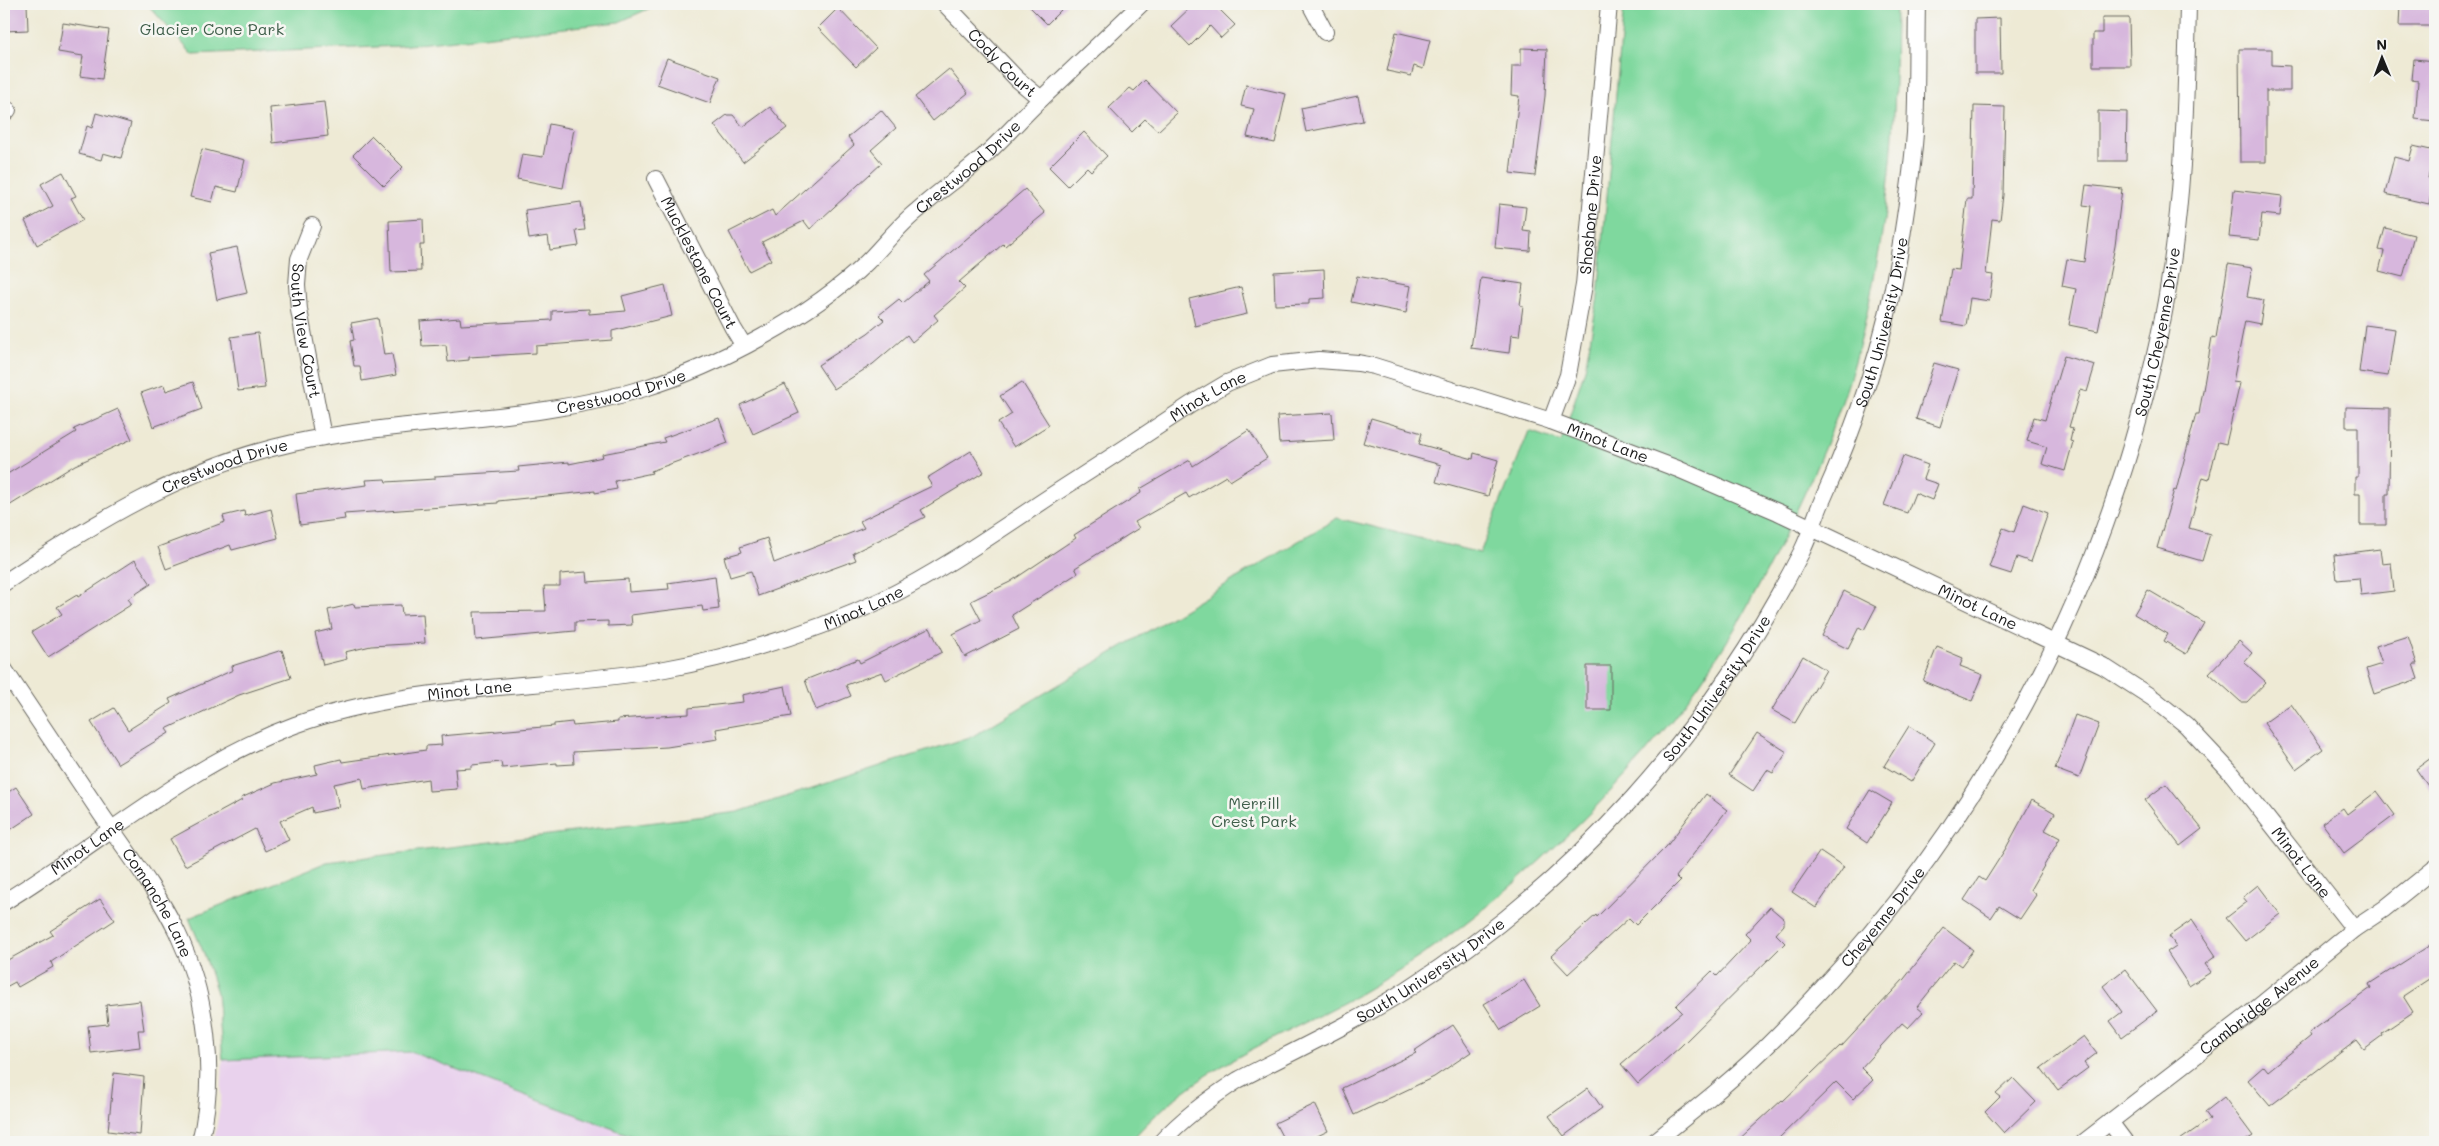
<svg xmlns="http://www.w3.org/2000/svg" width="2439" height="1146" font-family="Mali,sans-serif">
<style>
.built{fill:#e9d2ed}
.green{fill:#7fd89e;stroke:#4e7a5d}
.building{fill:#d7b7dd}
.lines{fill:none;stroke-linecap:round;stroke-linejoin:round}
.street-casing{stroke:#66645d;stroke-width:18}
.street{stroke:#fff;stroke-width:16}
.labels{text-anchor:middle;stroke-width:5;stroke-linejoin:round;paint-order:stroke}
.park-label{font-size:16px;fill:#3f5e4a;stroke:#f6f6f2}
.street-label{font-size:16px;fill:#1c1c1c;stroke:#f6f6f2}
</style>
<rect width="100%" height="100%" fill="#f6f6f2"/>
<filter id="ink" filterUnits="userSpaceOnUse"><feTurbulence type="fractalNoise" baseFrequency=".02" numOctaves="2"/><feDisplacementMap in="SourceGraphic" scale="10" xChannelSelector="R" yChannelSelector="G"/><feConvolveMatrix kernelMatrix="1 2 1 2 8 2 1 2 1" color-interpolation-filters="sRGB"/></filter>
<filter id="wash" filterUnits="userSpaceOnUse"><feTurbulence type="fractalNoise" baseFrequency=".0096" numOctaves="4" result="noise"/><feDisplacementMap in="SourceGraphic" scale="20" xChannelSelector="R" yChannelSelector="G"/><feGaussianBlur stdDeviation="1.12" result="paint"/><feColorMatrix in="noise" values="0 0 0 0 0 0 0 0 0 0 0 0 0 0 0 0 0 1.4 0 .05"/><feComposite in="paint" operator="in"/></filter>
<g filter="url(#wash)">
<rect width="100%" height="100%" fill="#eeead5"/>
<!-- built -->
<path class="built" d="M411,1052L648,1142H214L221,1101L223,1060Z"/>
<!-- green -->
<path class="green" d="M147,4H659L619,22L400,46L193,55Z
M1624,4H1896C1895,62 1896,121 1889,180C1884,230 1874,281 1863,331C1848,395 1822,457 1794,516C1763,582 1727,648 1683,706C1615,795 1532,874 1442,941C1415,961 1385,979 1356,996C1273,1042 1194,1067 1130,1142H648L411,1052L223,1060L217,993L205,956L189,918L327,862L738,812L973,736L1337,518L1480,553L1529,431L1561,442L1585,369L1598,297Z"/>
<g id="blocks">
<!-- building -->
<path class="building" d="M4,4H27L28,30L4,31Z
M1027,4H1067L1047,24Z
M1194,4H1214L1235,25L1221,38L1210,26L1190,46L1171,26Z
M2400,4H2435V26H2399Z
M838,8L876,48L856,67L818,28Z
M2000,18L2001,73H1975V19Z
M2102,18H2129L2130,66H2093V33H2102Z
M63,23L109,30L102,79L80,76L83,56L58,52Z
M1396,32L1430,40L1423,69L1414,66L1411,76L1387,71Z
M1521,48L1547,49L1545,96L1535,176L1510,173L1519,96L1511,95L1512,66H1521Z
M2239,49H2272V65L2290,66V91H2266V162H2240Z
M667,58L720,77L710,103L657,84Z
M2414,59L2435,61V121L2415,119L2418,81L2412,80Z
M949,69L968,93L933,121L915,97Z
M1145,80L1177,113L1158,131L1145,119L1132,132L1109,108L1130,88L1134,91Z
M1246,85L1286,94L1275,143L1247,137L1254,109L1241,106Z
M1358,96L1363,121L1306,132L1301,108Z
M324,102L328,136L273,143L270,108Z
M1974,106L2005,107L2003,195L2000,220L1992,219L1986,274L1993,275L1989,301L1970,298L1966,326L1942,322L1951,269L1959,270L1967,199H1972Z
M770,107L787,128L743,162L714,125L727,115H733L743,127Z
M881,110L896,128L871,150L882,163L810,229L804,221L762,242L771,260L749,271L729,232L772,210L775,216L854,145L848,137Z
M2098,111L2127,112L2126,161H2098Z
M96,113L131,123L121,158L103,153L101,160L79,154L87,126L92,128Z
M549,124L574,129L563,188L517,179L522,154L543,157Z
M1084,132L1107,156L1091,171L1087,167L1068,186L1049,167Z
M372,136L403,167L384,186L353,155Z
M2413,146L2435,151L2428,178L2434,180L2429,204L2385,194L2394,157L2409,161Z
M202,149L245,160L237,192L216,187L212,202L190,197Z
M63,172L76,196L71,198L83,220L37,245L25,221L53,206L41,184Z
M2086,185L2122,189L2115,246L2098,331L2069,325L2076,289L2062,286L2067,259L2084,262L2091,206L2083,205Z
M1025,189L1045,213L1005,246L1003,244L959,282L965,288L934,315L938,320L912,342L907,335L873,364L834,389L818,365L868,333L884,320L879,315L899,299L903,303L929,281L924,275Z
M2234,190L2282,196L2280,216L2262,214L2259,240L2229,237Z
M581,202L585,230L576,231L579,246L550,250L548,236L529,239L525,210Z
M1499,204L1526,207L1523,231L1531,232L1530,251L1495,248Z
M423,219L424,245H420L421,271L391,272L389,221Z
M2385,228L2414,235L2403,277L2379,271L2384,251L2379,250Z
M237,247L247,293L217,300L208,253Z
M2228,264L2252,268L2247,297L2264,300L2260,324L2245,321L2233,382L2240,383L2226,444L2218,442L2209,479L2203,477L2189,528L2210,534L2202,561L2157,548L2174,490L2176,491L2196,414H2199L2212,337L2216,338Z
M1324,269L1325,298L1309,299V304L1275,305L1274,272Z
M1357,276L1411,286L1406,313L1351,302Z
M1481,278L1523,284L1520,305L1523,306L1519,336L1511,335L1509,353L1471,348Z
M665,285L672,316L612,331V340L536,346V353L469,357V360L448,362L446,345L422,346L420,321L460,318L461,325L552,320V311L589,309V314L626,311L622,296Z
M1241,287L1247,314L1195,326L1189,299Z
M378,318L384,355L392,354L396,375L362,381L360,366H354L350,341L354,340L351,323Z
M2365,325L2395,329L2388,376L2359,372Z
M258,333L265,388L238,391L231,337Z
M2064,356L2095,365L2087,392L2080,390L2069,427L2073,428L2070,441L2073,442L2065,471L2042,464L2047,447L2027,441L2034,417L2045,420Z
M1934,363L1958,370L1940,427L1916,419Z
M193,382L202,409L153,427L141,393L164,385L166,391Z
M1022,382L1049,425L1014,447L998,423L1012,414L1000,396Z
M785,384L799,413L753,434L740,405Z
M2346,407L2390,408L2389,494H2386V525H2360V494H2355V477H2358V427H2346Z
M118,409L132,439L75,465L4,509V476L76,432L74,429Z
M1332,413L1334,440L1279,443L1277,416Z
M719,418L728,443L651,471L652,473L615,481L617,489L595,493V491L498,501V503L344,514L345,519L300,525L296,494L367,485L366,480L385,479L386,482L435,479V476L519,471L518,467L569,462V464L603,457L602,454L665,442L663,438Z
M1371,418L1422,433L1419,444L1473,459L1474,453L1498,460L1488,496L1436,482L1441,465L1363,443Z
M1249,430L1267,458L1230,481L1226,476L1189,498L1186,493L1135,522L1139,528L1075,568L1078,573L1012,615L1019,629L965,657L953,634L981,620L971,601L1010,582L1076,538L1074,535L1141,493L1140,489L1190,460L1193,466Z
M971,451L984,472L921,510L925,517L853,553L856,560L758,596L751,571L730,577L724,557L742,552L740,547L767,538L774,563L864,528L860,521L932,486L927,478Z
M1903,456L1928,465L1923,479L1938,484L1932,500L1915,493L1907,513L1884,505Z
M2024,504L2048,513L2031,562L2017,557L2011,574L1989,567L2003,528L2014,532Z
M271,509L278,538L232,550L230,545L166,569L158,547L225,522L223,516L244,511L245,516Z
M2380,549L2382,564L2391,563L2394,591L2361,595L2359,578L2337,580L2334,555Z
M135,560L151,584L128,599L132,604L48,657L32,632L62,614L57,607L77,595L78,597Z
M587,572L588,582L628,579L629,592L669,589L668,583L715,576L719,609L703,611L702,606L631,615L632,625L608,626V621L575,622V631L476,640L474,612L546,611L544,586H560V574Z
M2148,590L2204,623L2186,654L2164,641L2168,634L2134,614Z
M1844,591L1876,607L1864,630L1859,627L1848,649L1822,636Z
M354,604L355,607L401,605L402,615L423,614L425,643L371,646L345,652L347,659L323,665L315,633L332,629L328,610Z
M930,628L942,652L886,680L882,672L846,685L851,696L816,710L805,680L858,659L860,663Z
M2408,636L2417,664H2413L2418,679L2374,694L2366,669L2382,664L2376,646Z
M2239,641L2252,653L2244,662L2266,682L2247,702H2241L2209,673Z
M1937,647L1963,658L1960,666L1983,675L1972,701L1923,681Z
M282,650L291,678L239,695L166,729L169,733L118,764L91,722L114,708L128,730L171,703L169,699L233,670L232,666Z
M1803,656L1826,670L1795,723L1772,710Z
M1587,666H1611V710H1587Z
M785,686L791,716L716,729L718,739L667,747L573,752L574,764L557,765V763L502,768L501,762L472,765V768L455,769L457,789L429,791L428,779L364,789L362,778L334,784L339,807L313,813L312,807L280,821L289,840L265,851L255,829L185,866L170,839L242,800L241,798L275,783L317,774L315,765L341,759L342,762L426,750V746L442,745L441,736L554,726V724L572,722L573,726L618,722V719L689,714V708L743,702L742,695Z
M2291,704L2323,749L2296,769L2264,723Z
M2075,715L2099,724L2079,778L2055,769Z
M1909,726L1935,743L1911,782L1884,766Z
M1757,733L1787,752L1773,773L1767,770L1753,791L1729,775Z
M2435,755V796L2416,769Z
M2166,784L2202,829L2180,846L2145,800Z
M16,787L34,814L4,834V795Z
M1870,790L1892,803L1867,843L1846,829Z
M2377,791L2395,815L2344,853L2322,823L2343,808L2347,814Z
M1706,794L1727,810L1676,877L1680,881L1636,925L1629,918L1568,974L1551,956L1596,915L1597,917L1666,847Z
M2032,800L2055,813L2045,830L2060,838L2030,890L2036,895L2020,919L1999,906L1991,918L1964,900L1979,877L1985,881L2006,848Z
M1820,851L1844,867L1816,908L1792,892Z
M2258,885L2280,914L2245,941L2226,918L2247,902L2243,897Z
M100,899L115,920L51,962L53,967L18,987L15,982L4,988V962L53,935L50,931Z
M1770,907L1784,919V925L1776,934L1785,943L1680,1047L1638,1084L1621,1064L1682,1012L1676,1006L1712,971L1717,976L1751,940L1745,934Z
M2192,920L2216,956L2205,964L2211,972L2189,986L2167,952L2176,946L2169,936Z
M1944,928L1973,950L1961,966L1954,961L1917,1007L1923,1012L1908,1028L1902,1023L1861,1068L1873,1080L1853,1099L1836,1082L1775,1142H1736L1782,1100L1783,1101L1840,1046L1841,1047L1904,979Z
M2435,942V975L2403,996L2413,1012L2382,1033L2383,1035L2364,1049L2357,1040L2270,1106L2248,1080L2264,1066L2268,1071L2311,1036L2309,1033L2371,988L2369,984Z
M2125,969L2157,1011L2122,1037L2110,1021L2122,1012L2103,986Z
M1524,980L1540,1006L1501,1030L1484,1004Z
M140,1001L144,1030H138L140,1047L91,1053L88,1026L108,1024L106,1005Z
M1453,1025L1471,1052L1434,1077L1354,1115L1342,1088L1416,1053L1414,1051Z
M2084,1036L2097,1053L2084,1063L2088,1068L2058,1090L2041,1068Z
M114,1073L144,1077L140,1135L108,1131Z
M2013,1078L2036,1102L2004,1133L1985,1112L2000,1097L1996,1094Z
M1588,1088L1602,1108L1564,1136L1549,1116Z
M2224,1097L2253,1136L2243,1142H2177L2210,1119L2205,1112Z
M1315,1104L1328,1131L1305,1142H1285L1275,1123Z"/>
</g>
</g>
<g filter="url(#ink)">
<use href="#blocks" fill-opacity="0" stroke="#66645d" stroke-width="1"/>
<g class="lines">
<defs>
<g id="street">
<path id="s1" d="M945,4L1017,79L1041,99"/>
<path d="M1310,4L1325,32"/>
<path d="M4,114L8,110"/>
<path id="s2" d="M656,179L733,328L744,346"/>
<path id="s3" d="M312,226L299,259L297,285L299,310L323,437"/>
<path id="s4" d="M1551,421L1568,375L1584,285L1609,4"/>
<path id="s5" d="M4,583C93,523 186,466 293,443C409,418 531,423 645,388C717,366 813,315 867,262C884,245 899,225 918,210C939,191 963,175 984,156C1004,138 1021,118 1040,100C1074,68 1108,36 1141,4"/>
<path id="s6" d="M4,669C36,717 69,766 101,814C127,852 157,890 177,932C207,995 217,1074 200,1142"/>
<path id="s7" d="M4,902C100,843 188,764 295,725C414,682 543,690 665,669C740,655 815,632 884,599C951,566 1011,521 1074,481C1113,456 1151,431 1190,405L1227,383L1272,365L1319,360L1358,363L1374,366L1551,421L1678,469L1778,512L2103,666L2154,699L2186,725L2233,775L2354,929"/>
<path d="M2110,1122L2125,1142"/>
<path id="s8" d="M1161,1142C1183,1118 1210,1098 1238,1080C1294,1051 1352,1024 1406,990C1575,883 1711,730 1802,551C1810,535 1815,517 1822,501C1857,424 1884,344 1898,261C1905,219 1912,176 1915,133C1917,90 1916,47 1917,4"/>
<path id="s9" d="M1654,1142C1697,1108 1740,1074 1778,1035C1977,835 2108,594 2163,317C2183,214 2186,109 2188,4"/>
<path id="s10" d="M2084,1142L2251,1013L2354,929L2384,909L2435,868"/>
</g>
</defs>
<!-- street casing -->
<use href="#street" class="street-casing"/>
<!-- street -->
<use href="#street" class="street"/>
</g>
</g>
<g class="labels">
<!-- park labels -->
<g class="park-label">
<text x="212" y="35">Glacier Cone Park</text>
<text x="1254" y="809">Merrill<tspan x="1254" dy="18">Crest Park</tspan></text>
</g>
<!-- street labels -->
<g class="street-label">
<text dy="6" stroke="none"><textPath href="#s1" startOffset="82">Cody Court</textPath></text>
<text dy="6" stroke="none"><textPath href="#s5" startOffset="1076">Crestwood Drive</textPath></text>
<text dy="6" stroke="none"><textPath href="#s4" startOffset="211">Shoshone Drive</textPath></text>
<text dy="6" stroke="none"><textPath href="#s2" startOffset="94">Mucklestone Court</textPath></text>
<text dy="6" stroke="none"><textPath href="#s8" startOffset="1131">South University Drive</textPath></text>
<text dy="6" stroke="none"><textPath href="#s3" startOffset="108">South View Court</textPath></text>
<text dy="6" stroke="none"><textPath href="#s9" startOffset="975">South Cheyenne Drive</textPath></text>
<text dy="6" stroke="none"><textPath href="#s5" startOffset="656">Crestwood Drive</textPath></text>
<text dy="6" stroke="none"><textPath href="#s7" startOffset="1330">Minot Lane</textPath></text>
<text dy="6" stroke="none"><textPath href="#s7" startOffset="1750">Minot Lane</textPath></text>
<text dy="6" stroke="none"><textPath href="#s5" startOffset="251">Crestwood Drive</textPath></text>
<text dy="6" stroke="none"><textPath href="#s7" startOffset="925">Minot Lane</textPath></text>
<text dy="6" stroke="none"><textPath href="#s7" startOffset="2155">Minot Lane</textPath></text>
<text dy="6" stroke="none"><textPath href="#s8" startOffset="726">South University Drive</textPath></text>
<text dy="6" stroke="none"><textPath href="#s7" startOffset="520">Minot Lane</textPath></text>
<text dy="6" stroke="none"><textPath href="#s7" startOffset="100">Minot Lane</textPath></text>
<text dy="6" stroke="none"><textPath href="#s7" startOffset="2575">Minot Lane</textPath></text>
<text dy="6" stroke="none"><textPath href="#s6" startOffset="280">Comanche Lane</textPath></text>
<text dy="6" stroke="none"><textPath href="#s9" startOffset="322">Cheyenne Drive</textPath></text>
<text dy="6" stroke="none"><textPath href="#s8" startOffset="321">South University Drive</textPath></text>
<text dy="6" stroke="none"><textPath href="#s10" startOffset="222">Cambridge Avenue</textPath></text>
</g>
</g>
<!-- margin -->
<rect width="2439" height="1146" fill="none" stroke="#f6f6f2" stroke-width="20"/>
<!-- north arrow -->
<g transform="translate(2382 58) rotate(359)" stroke="#f6f6f2" stroke-width="4" paint-order="stroke">
<path d="M0-4L9 19L0 12L-9 19Z" fill="#1c1c1c"/>
<text y="-8" font-size="14" font-weight="bold" text-anchor="middle" fill="#1c1c1c">N</text>
</g>
</svg>
